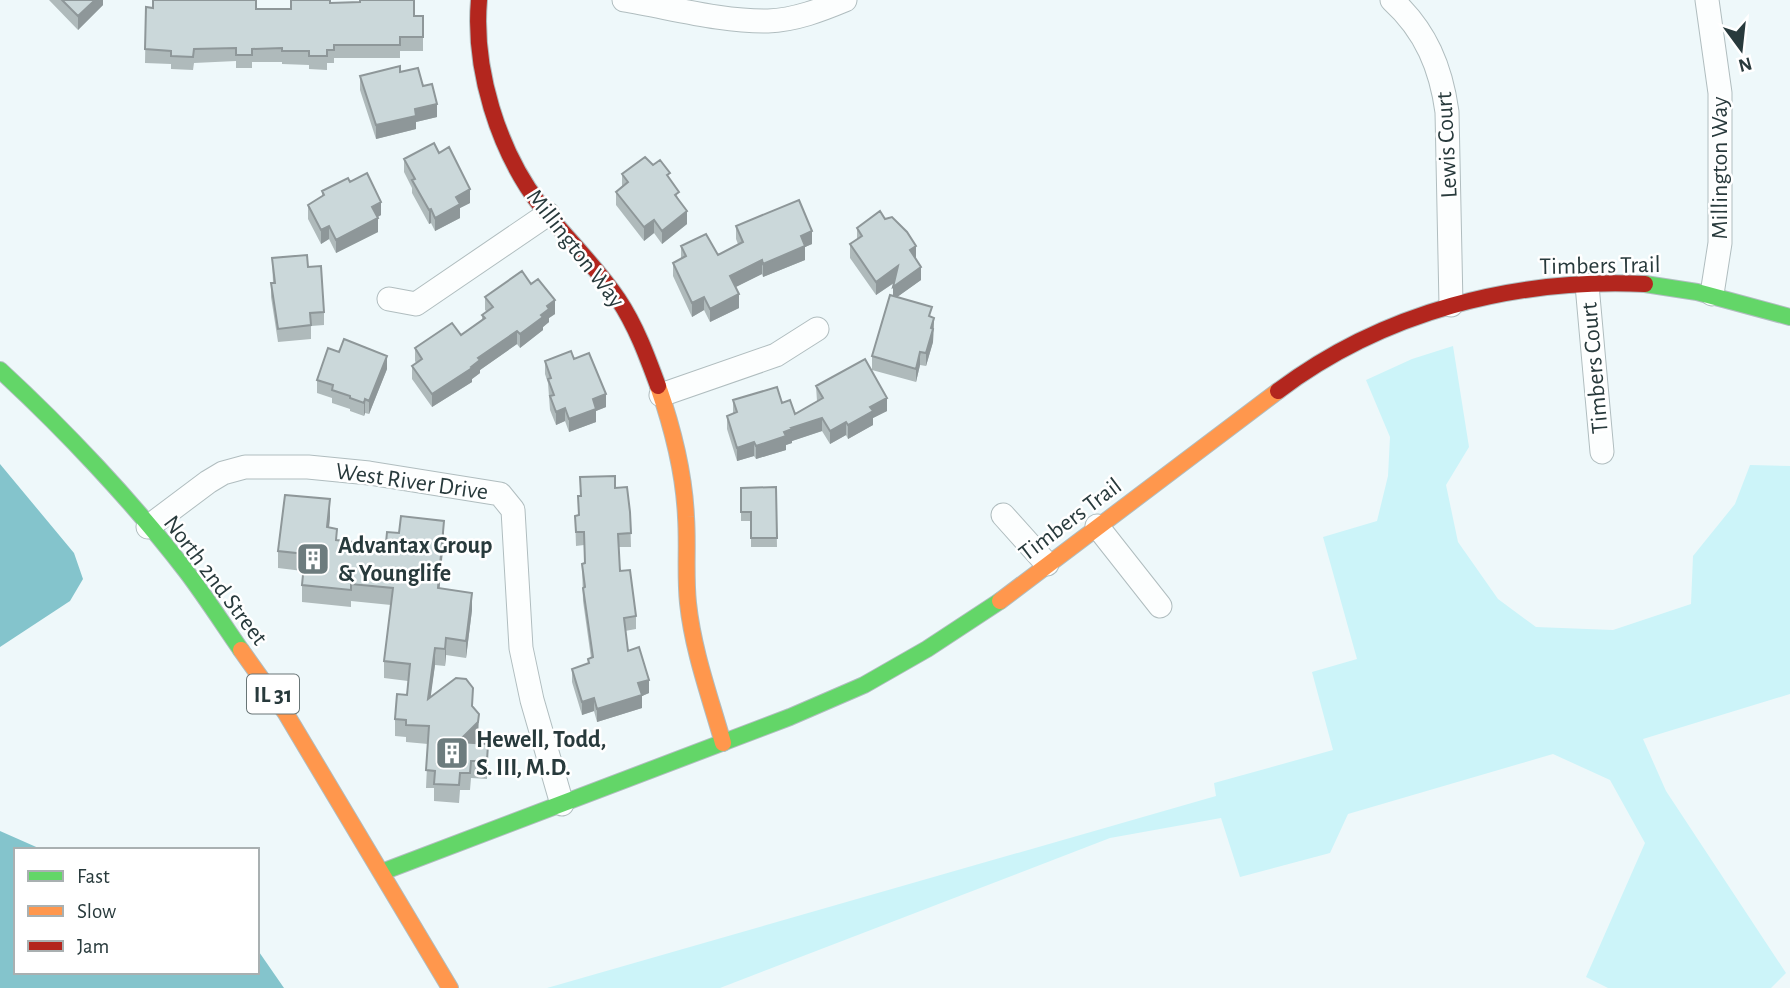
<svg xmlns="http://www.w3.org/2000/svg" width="1790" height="988" font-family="'Alegreya Sans',sans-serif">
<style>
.green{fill:#ccf4f9}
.water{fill:#84c4cc}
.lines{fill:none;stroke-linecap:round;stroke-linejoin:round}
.street-casing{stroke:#b0bdbf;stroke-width:25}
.fast-casing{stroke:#b0bdbf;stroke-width:18}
.slow-casing{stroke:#b0bdbf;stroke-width:18}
.jam-casing{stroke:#b0bdbf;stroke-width:18}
.street{stroke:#fcfefe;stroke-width:23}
.fast{stroke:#63d668;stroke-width:16}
.slow{stroke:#ff974d;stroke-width:16}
.jam{stroke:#b3261e;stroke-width:16}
.wall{fill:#afbabb}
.shaded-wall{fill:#8e9799}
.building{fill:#cbd8da;stroke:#8e9799;stroke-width:2}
.labels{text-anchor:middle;stroke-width:5;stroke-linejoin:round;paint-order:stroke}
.shield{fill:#fff;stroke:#687576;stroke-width:2}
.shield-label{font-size:23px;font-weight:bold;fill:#283a3c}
.street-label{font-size:24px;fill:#283a3c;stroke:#fff}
.poi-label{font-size:24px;font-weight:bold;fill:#283a3c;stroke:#fff;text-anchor:start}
</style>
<rect width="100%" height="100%" fill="#eef8fa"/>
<!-- green -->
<path class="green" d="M1453,346L1469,447L1446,485L1458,542L1498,599L1536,627L1613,630L1691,604L1693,556L1735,504L1750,465L1790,466V694L1643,739L1666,791L1786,973L1771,988H1608L1586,977L1645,843L1610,780L1553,754L1348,814L1330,853L1240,877L1221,818L1110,838L720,988H547L1216,796L1214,783L1333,750L1312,672L1357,659L1323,537L1377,521L1388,476L1390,437L1366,380L1412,359Z"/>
<!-- water -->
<path class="water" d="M0,464L74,553L83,579L70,601L0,647Z
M0,831L43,850H16V972H257V949L284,988H0Z"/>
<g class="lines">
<defs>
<path id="street" d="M624,0C668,7 723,22 768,21C795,20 821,10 845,0
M1392,0C1426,31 1441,68 1447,112L1451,305
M1707,0L1720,93V243L1712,294
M1587,285L1602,452
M389,299L416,304L548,214
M661,395L776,355L817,329
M1003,515L1047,564
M1097,526L1160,606
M148,527L208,482L223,473L245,467H308L369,473L500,494L513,510L521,648L532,700L562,804"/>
<path id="fast" d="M1645,284L1697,292L1790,317
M0,370C64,429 133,502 186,571C205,596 223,624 241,650
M382,872L790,717L864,685L927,649L1000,601"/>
<path id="slow" d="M658,386C673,429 684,471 686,517C688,545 685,574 688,603C693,651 710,697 723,743
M1000,601L1278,391
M241,650L285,712L450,988"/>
<path id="jam" d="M479,0C473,69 498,150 540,205C565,237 595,265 618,299C636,326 647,356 658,386
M1278,391C1383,312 1514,278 1645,284"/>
</defs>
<!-- street casing -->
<use href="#street" class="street-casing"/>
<!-- fast casing -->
<use href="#fast" class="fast-casing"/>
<!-- slow casing -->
<use href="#slow" class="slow-casing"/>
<!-- jam casing -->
<use href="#jam" class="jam-casing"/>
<!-- street -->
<use href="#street" class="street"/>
<!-- fast -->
<use href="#fast" class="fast"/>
<!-- slow -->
<use href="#slow" class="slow"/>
<!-- jam -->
<use href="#jam" class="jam"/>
</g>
<!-- wall -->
<path class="wall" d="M49,0H103V5L78,30Z
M330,3L414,16H423V51H400V58H334V63H327V70L309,69V65L282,64V62H252V68H236V61L194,63L193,70L171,69V64L145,63L146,7L291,9Z
M400,72L423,86L437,117L416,122V129L376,139L360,90V76Z
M439,153L470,203L460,208V218L435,231L431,223L429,224L412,193V188L404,172V159Z
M622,174L670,180L679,200L687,224L662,244L654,233L644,241L616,205V192L622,186Z
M350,182L381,215L378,217V232L336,253L329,239L321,244L308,219V205L322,196V191Z
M736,226L812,244L805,247V260L763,277L762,274L735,287L739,308L710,322L704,310L692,317L673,276V263L681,259V246L718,255L738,244L736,239Z
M857,228L916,259L921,280L897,297L934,318L933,342L926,366L920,365L916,382L872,370V356L893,296L894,283L876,295L850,258V244L857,240Z
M272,258L308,267L324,312V325L311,326V339L278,342L271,297V283H273Z
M485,297L555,314L549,318V322L543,327V330L520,348L517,344L480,370V373L472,379V382L432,407L412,379V366L416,363L415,361V348L461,335L482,320V315L487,312L485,310Z
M574,359L606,407L596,411V422L569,432L565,421L556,425L550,410L548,383L545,374V361Z
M387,369L369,414L365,413L364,416L350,411V409L332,403V398L317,393V380Z
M816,386L887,411L873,418V425L848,439L846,435L830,444L822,431L792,441V443L786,445V450L756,459L754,456L737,461L727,429V416L733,414V400L782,403L795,414L817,401Z
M580,477L615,488L630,512L631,547H619L620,571L636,616V629L625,631L628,651L649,693L642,696V708L597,722L594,711L582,715L572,682V669L588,664V659L591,658L583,601L582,564L585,563L584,545L576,546L575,516L578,515V496H580Z
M776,487L777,547H751V521H741V488Z
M330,517L329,528L337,540L370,544L444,538L439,589L472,610L466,658L446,655L445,666L435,665L430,697L473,708L479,732L478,740L474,743L488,761L487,779L471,778L470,790H460L459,803L434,801V788H426L428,744L406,742V737L395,736V719L407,695L408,681L384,678V661L391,605L351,601V607L302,602V585L303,571L278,568V551Z"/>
<!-- shaded-wall -->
<path class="shaded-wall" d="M95,0H103V5L78,30V16Z
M437,104V117L416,122V129L376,139V125L415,109Z
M470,189V203L460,208V218L435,231V218L456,197Z
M381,202V215L372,220V207Z
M431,209V223L429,224V210Z
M687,211V224L662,244V231Z
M378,218V232L336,253V240Z
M654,220V233L644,241V227Z
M329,226V239L321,244V230Z
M812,231V244L805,247V260L763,277V264L801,236Z
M916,246V259L910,250Z
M762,260V274L730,290V276Z
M898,266V280L876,295V282Z
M921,267V280L893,300V287Z
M739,294V308L710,322V309Z
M704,297V310L692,317V303Z
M555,300V314L549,318V322L543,327V330L520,348V334L541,315L547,306Z
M934,318L933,342L926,366V353Z
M517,331V344L480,370V373L472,379V382L432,407V394L471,367L478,358Z
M920,352V365L916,382V369Z
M387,356V369L369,414V401Z
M606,394V407L596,411V422L569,432V419L593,399Z
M887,398V411L873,418V425L848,439V425L870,407Z
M365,399V413L364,416V403Z
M565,408V421L556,425V412Z
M822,418V431L792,441V443L786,445V450L756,459V446L791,428Z
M846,422V435L830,444V431Z
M754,442V456L737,461V448Z
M330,499V517L327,545V527Z
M444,521V538L438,606V588Z
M472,593V610L466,658V641Z
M446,638V655L445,666V649Z
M435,648V665L428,717V699Z
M649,680V693L642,696V708L597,722V709L638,683Z
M594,698V711L582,715V702Z
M479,714L478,740L458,760V742Z"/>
<!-- building -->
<path class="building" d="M62,0H95L78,16Z
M153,0H256V9H291V0H330V3L360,2V0H414V16H423V37H400V45H334V50H327V56H309V51H282V48L252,49V55H236V48L194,49L193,57L171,56V51L145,49L146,7L153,8Z
M400,66V72L418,68L423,86L432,84L437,104L415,109L416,116L376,125L360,76Z
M434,143L439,153L449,147L470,189L456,197L460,204L435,218L431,209L429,210L412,180L415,179L404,159Z
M645,157L653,165L660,160L670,173L667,175L679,192L675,195L687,211L662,231L654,220L644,227L616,192L628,182L622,174Z
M367,173L381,202L372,207L378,218L336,240L329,226L321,230L308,205L324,195L322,191L348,178L350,182Z
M799,200L812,231L801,236L805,246L763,264L762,260L730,276L739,294L710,309L704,297L692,303L673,263L686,256L681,246L706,234L718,255L743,242L736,226Z
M880,211L885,219L892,217L907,232L916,246L910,250L921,267L893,287L898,266L876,282L850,244L862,236L857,228Z
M307,255L308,267L321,266L324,312L310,313L311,325L278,329L271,283H275L272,258Z
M522,271L531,284L538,279L555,300L547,306L549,309L541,315L543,317L520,334L517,331L478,358L480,360L471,367L472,368L432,394L412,366L422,359L415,348L452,323L461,335L485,318L482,315L493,307L485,297Z
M890,295L932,307L929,316L934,318L931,328L933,329L926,353L920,352L916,369L872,356Z
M344,339L387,356L369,401L365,399L364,403L350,398V396L332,390L333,385L317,380L328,348L339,352Z
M571,351L574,359L589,353L606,394L593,399L596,409L569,419L565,408L556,412L550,396L554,395L548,379L551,378L545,361Z
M865,359L887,398L870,407L873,411L848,425L846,422L830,431L822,418L791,428L792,429L784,432L786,436L756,446L754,442L737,448L727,416L737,412L733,400L777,387L782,403L790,400L795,414L823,398L816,386Z
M615,476V488L627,487L630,512L631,533L618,534L620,571L630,570L636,616L624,618L628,651L639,647L649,680L638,683L642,695L597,709L594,698L582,702L572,669L589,663L588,659L593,657L583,588L585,587L582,564L585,563L584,532H576L575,516L579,515L578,496H581L580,477Z
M776,487L777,538H751V512H741V488Z
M285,495L330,499L327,527L337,529L336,540L370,544V541L386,543L387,532L399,533L401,516L444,521L438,588L472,593L466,641L446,638L445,649L435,648L428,699L456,678L466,679L473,688L472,706L479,714L478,722L458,742L488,744L487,761H471L470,773H460L459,785L434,784L435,771L426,770L429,726L406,725V720L395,719L397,694L407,695L410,664L384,661L393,588L351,584V590L302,585L305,554L278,551Z"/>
<!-- icons -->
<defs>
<symbol id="building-square" viewBox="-11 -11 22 22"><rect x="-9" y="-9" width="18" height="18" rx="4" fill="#6d7c7e" stroke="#fff"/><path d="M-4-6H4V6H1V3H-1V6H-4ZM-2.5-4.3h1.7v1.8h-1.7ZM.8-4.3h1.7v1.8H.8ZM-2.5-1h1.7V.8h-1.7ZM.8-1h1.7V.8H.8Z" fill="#fff"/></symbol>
</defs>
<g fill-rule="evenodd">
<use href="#building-square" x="294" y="540" width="38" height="38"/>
<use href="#building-square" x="433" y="734" width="38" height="38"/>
</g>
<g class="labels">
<!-- shield labels -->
<rect class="shield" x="247" y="674.5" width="52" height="39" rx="5"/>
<g class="shield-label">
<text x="273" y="702">IL 31</text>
</g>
<!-- street labels -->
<g class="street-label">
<text transform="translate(1446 145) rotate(-93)" y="8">Lewis Court</text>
<text transform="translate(1719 168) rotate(-90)" y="8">Millington Way</text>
<text transform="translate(576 248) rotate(52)" y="8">Millington Way</text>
<text transform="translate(1600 265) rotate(-1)" y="8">Timbers Trail</text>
<text transform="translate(1594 368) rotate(-95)" y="8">Timbers Court</text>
<text transform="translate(412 481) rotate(8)" y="8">West River Drive</text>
<text transform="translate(1070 519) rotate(-37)" y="8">Timbers Trail</text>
<text transform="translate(216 580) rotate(53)" y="8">North 2nd Street</text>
</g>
<!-- poi labels -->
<g class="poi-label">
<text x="338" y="553">Advantax Group<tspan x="338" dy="28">&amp; Younglife</tspan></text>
<text x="476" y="747">Hewell, Todd,<tspan x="476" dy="28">S. III, M.D.</tspan></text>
</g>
</g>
<!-- legend -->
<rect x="14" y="848" width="245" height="126" fill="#ffffff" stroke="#a9b0b1" stroke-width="2"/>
<rect x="28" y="871" width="35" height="10" fill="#63d668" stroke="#a9b0b1" stroke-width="2"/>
<text x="77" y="883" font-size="21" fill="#283a3c">Fast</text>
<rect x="28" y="906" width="35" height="10" fill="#ff974d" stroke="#a9b0b1" stroke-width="2"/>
<text x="77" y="918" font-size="21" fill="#283a3c">Slow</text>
<rect x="28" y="941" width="35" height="10" fill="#b3261e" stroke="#a9b0b1" stroke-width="2"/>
<text x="77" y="953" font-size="21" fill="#283a3c">Jam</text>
<!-- north arrow -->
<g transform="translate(1741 49) rotate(165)" stroke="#ffffff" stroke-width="5" paint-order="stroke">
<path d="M0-5L12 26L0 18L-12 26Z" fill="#283a3c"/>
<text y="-10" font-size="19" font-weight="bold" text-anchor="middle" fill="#283a3c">N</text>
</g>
</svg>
